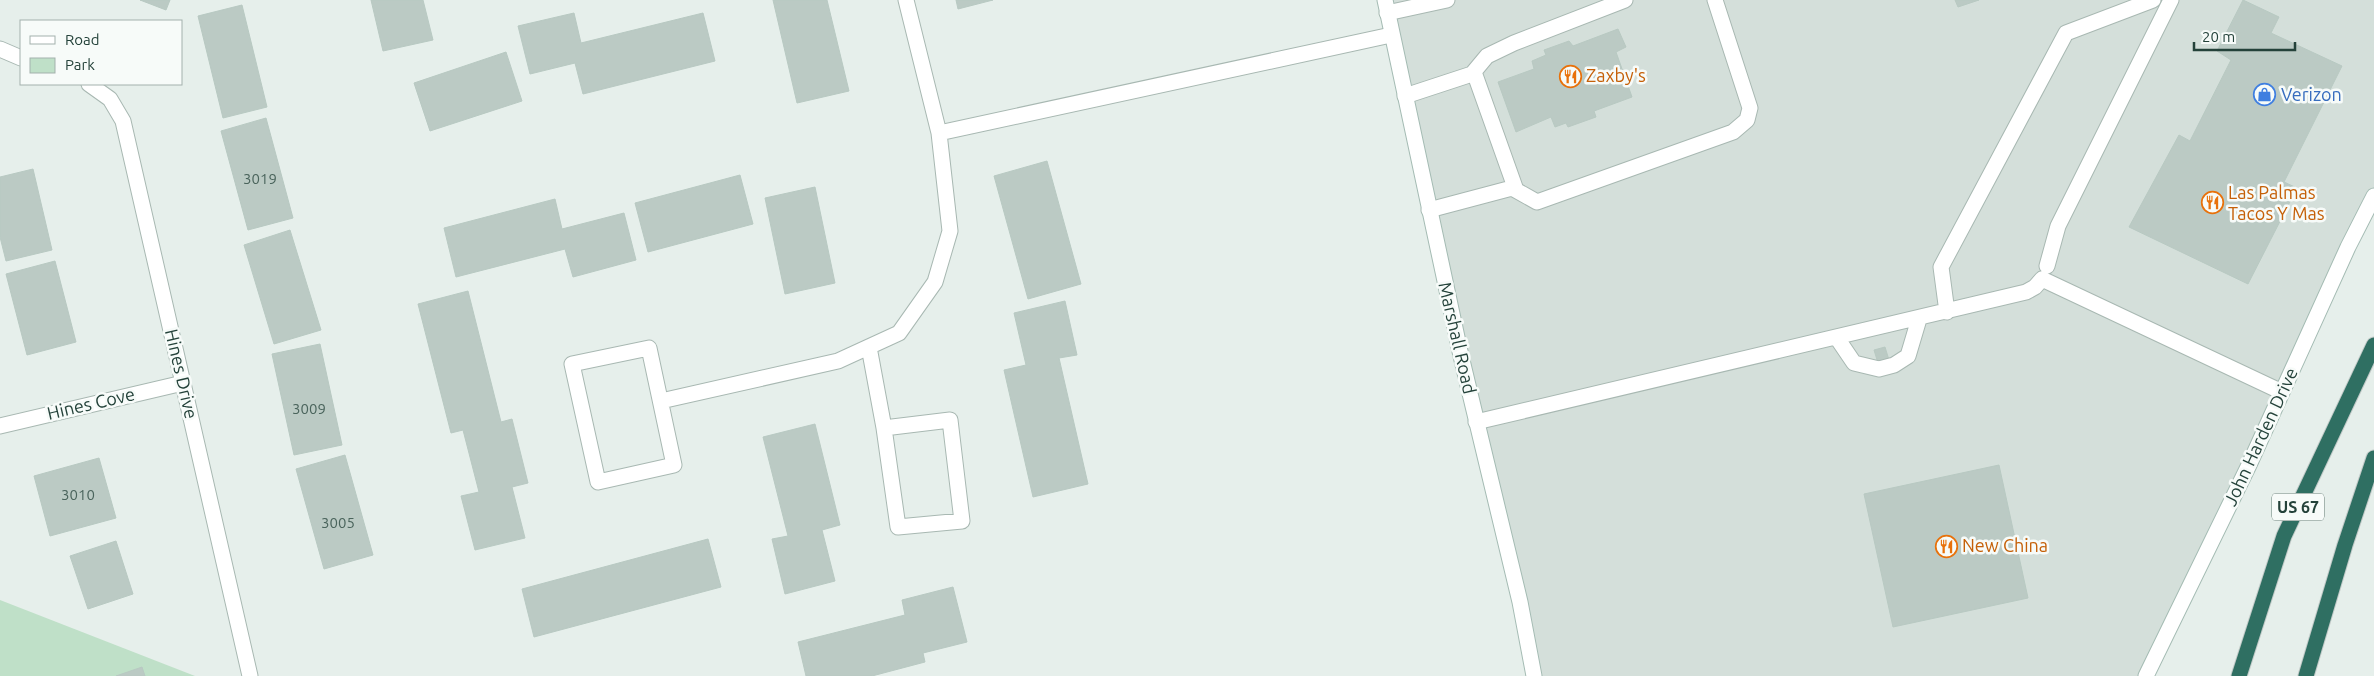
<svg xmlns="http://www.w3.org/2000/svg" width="2374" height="676" font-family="Ubuntu,sans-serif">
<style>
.built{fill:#d4dfda}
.green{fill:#bfe0c8}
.building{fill:#bbcac4;stroke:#b8c9c2}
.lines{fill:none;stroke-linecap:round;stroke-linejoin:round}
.service-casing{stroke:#a8b8b2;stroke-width:17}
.minor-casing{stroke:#a8b8b2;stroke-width:17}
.secondary-casing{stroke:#a4bbb3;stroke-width:17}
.motorway-casing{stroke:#c2cac8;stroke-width:17}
.service{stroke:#fff;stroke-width:15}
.minor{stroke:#fff;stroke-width:15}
.secondary{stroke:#fff;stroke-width:15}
.motorway{stroke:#2f6f62;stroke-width:15}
.labels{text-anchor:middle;stroke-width:5;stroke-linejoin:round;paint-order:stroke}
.number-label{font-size:15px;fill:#4a645c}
.shield{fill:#f7fbf9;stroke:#637a73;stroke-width:1}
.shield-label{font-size:16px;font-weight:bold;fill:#24423a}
.food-label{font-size:18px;fill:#c56008;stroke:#f7fbf9;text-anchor:start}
.shop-label{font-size:18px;fill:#366cbe;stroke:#f7fbf9;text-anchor:start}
.street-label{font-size:18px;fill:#24423a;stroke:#f7fbf9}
</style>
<rect width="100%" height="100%" fill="#e6efeb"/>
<!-- built -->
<path class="built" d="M1385,0H2374V196L2146,676H1537Z"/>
<!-- green -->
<path class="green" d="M0,600L195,676H0Z"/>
<!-- building -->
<path class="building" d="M140,0H170L166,10Z
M371,0H423L433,40L383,51Z
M773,0H827L849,91L797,103Z
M956,0H993L958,9Z
M1955,0H1979L1958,7Z
M2243,0L2279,17L2271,33L2342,66L2284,182L2297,188L2248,284L2129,227L2179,135L2190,141L2231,60L2217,51Z
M242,5L267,107L223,118L198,16Z
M574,13L581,43L703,13L715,61L583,94L575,63L530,74L518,26Z
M1618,29L1626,47L1616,52L1632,97L1594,111L1596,117L1568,127L1566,123L1555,127L1551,117L1516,132L1498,82L1534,69L1532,61L1546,55L1544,50L1569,41L1573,46Z
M506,52L522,101L430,131L414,83Z
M266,118L293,218L248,230L221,131Z
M1047,161L1081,284L1028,299L994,176Z
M33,169L52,250L6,261L0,237V177Z
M740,175L753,224L648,252L635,203Z
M815,187L835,283L785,294L765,198Z
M555,199L562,229L624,213L636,260L573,277L565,249L456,277L444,228Z
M290,230L321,330L274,344L244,245Z
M55,261L76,342L27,355L6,274Z
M468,291L501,422L512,419L528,483L512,487L525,538L475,550L461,496L479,492L463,430L451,433L418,304Z
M1065,301L1077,355L1059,358L1088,484L1033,497L1004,370L1026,365L1014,313Z
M320,344L342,445L294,455L272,354Z
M1885,347L1889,360L1878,363L1874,350Z
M815,424L840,525L822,530L835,581L785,594L772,539L788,536L763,437Z
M345,455L373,555L324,569L296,469Z
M99,458L116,518L50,536L34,476Z
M1999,465L2028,598L1893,627L1864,494Z
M708,539L721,587L534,637L522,589Z
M116,541L133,594L88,609L70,556Z
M953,587L967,642L923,653L925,662L872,676H806L798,642L905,615L902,600Z
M142,667L145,676H116Z"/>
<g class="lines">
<defs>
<path id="service" d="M1387,13L1447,0
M1474,72L1516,190
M1405,96L1472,74L1487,56L1514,43L1625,0
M939,133L1391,35
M1429,210L1512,188L1537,202L1733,132L1747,120L1750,108L1715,0
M2047,266L2058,226L2171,0
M1947,312L1941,267L2066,33L2153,0
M1837,338L1854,363L1879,369L1894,365L1908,356L1919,319
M869,347L884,428L898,527L962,521L950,420L884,428
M649,348L674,465L598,482L572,364Z
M661,401L838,361L899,333L935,282L950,231L939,133L906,0
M1476,422L2026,292L2035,287L2042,279L2282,392"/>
<path id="minor" d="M0,49L21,58
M89,84L110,99L123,121L250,676
M0,426L183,383"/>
<path id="secondary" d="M1385,0L1461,356L1520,602L1534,676
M2146,676L2249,465L2348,247L2374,196"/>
<path id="motorway" d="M2239,676L2284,536L2374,345
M2306,676L2345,545L2374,458"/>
</defs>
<!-- service casing -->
<use href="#service" class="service-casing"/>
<!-- minor casing -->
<use href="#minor" class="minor-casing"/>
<!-- secondary casing -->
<use href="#secondary" class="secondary-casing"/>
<!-- motorway casing -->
<use href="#motorway" class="motorway-casing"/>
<!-- service -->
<use href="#service" class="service"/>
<!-- minor -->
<use href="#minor" class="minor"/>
<!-- secondary -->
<use href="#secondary" class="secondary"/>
<!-- motorway -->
<use href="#motorway" class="motorway"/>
</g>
<!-- icons -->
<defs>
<symbol id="restaurant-ring" viewBox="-11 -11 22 22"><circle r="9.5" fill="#f7fbf9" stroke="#e8710a" stroke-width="1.5"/><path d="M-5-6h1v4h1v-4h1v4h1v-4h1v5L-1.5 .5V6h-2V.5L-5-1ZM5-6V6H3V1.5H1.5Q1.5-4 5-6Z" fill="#e8710a"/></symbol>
<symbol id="shop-ring" viewBox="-11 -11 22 22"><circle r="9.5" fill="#f7fbf9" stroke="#3f7fe0" stroke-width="1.5"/><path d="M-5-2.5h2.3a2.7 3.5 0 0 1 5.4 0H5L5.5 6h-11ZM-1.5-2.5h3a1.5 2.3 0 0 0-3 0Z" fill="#3f7fe0"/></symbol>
</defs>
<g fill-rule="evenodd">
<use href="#restaurant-ring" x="1558" y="64" width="25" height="25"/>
<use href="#shop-ring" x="2252" y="82" width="25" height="25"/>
<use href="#restaurant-ring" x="2200" y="190" width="25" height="25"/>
<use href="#restaurant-ring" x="1934" y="534" width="25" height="25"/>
</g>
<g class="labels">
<!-- number labels -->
<g class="number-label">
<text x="260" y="184">3019</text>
<text x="309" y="414">3009</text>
<text x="78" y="500">3010</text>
<text x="338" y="528">3005</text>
</g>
<!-- shield labels -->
<rect class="shield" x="2272" y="493.5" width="52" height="27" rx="4"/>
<g class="shield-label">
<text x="2298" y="513">US 67</text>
</g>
<!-- food labels -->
<g class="food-label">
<text x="1586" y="82">Zaxby's</text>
<text x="2228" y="199">Las Palmas<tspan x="2228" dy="21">Tacos Y Mas</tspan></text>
<text x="1962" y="552">New China</text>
</g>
<!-- shop labels -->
<g class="shop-label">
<text x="2281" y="101">Verizon</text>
</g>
<!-- street labels -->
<g class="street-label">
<text transform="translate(1457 338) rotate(77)" y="6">Marshall Road</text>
<text transform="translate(181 374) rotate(77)" y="6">Hines Drive</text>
<text transform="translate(91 404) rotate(-13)" y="6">Hines Cove</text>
<text transform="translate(2261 437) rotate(-65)" y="6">John Harden Drive</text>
</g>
</g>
<!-- legend -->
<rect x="20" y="20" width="162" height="65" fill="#f7fbf9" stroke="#a3b1ad"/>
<rect x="30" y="36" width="25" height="8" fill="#ffffff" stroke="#a3b1ad"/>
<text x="65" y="45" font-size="15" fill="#24423a">Road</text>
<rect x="30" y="58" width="25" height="15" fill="#bfe0c8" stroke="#a3b1ad"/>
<text x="65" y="70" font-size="15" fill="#24423a">Park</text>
<!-- scale -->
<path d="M2194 42v8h101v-8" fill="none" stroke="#24423a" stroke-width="2.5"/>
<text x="2202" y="42" font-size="15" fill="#24423a" stroke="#f7fbf9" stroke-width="4" paint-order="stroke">20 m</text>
</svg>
